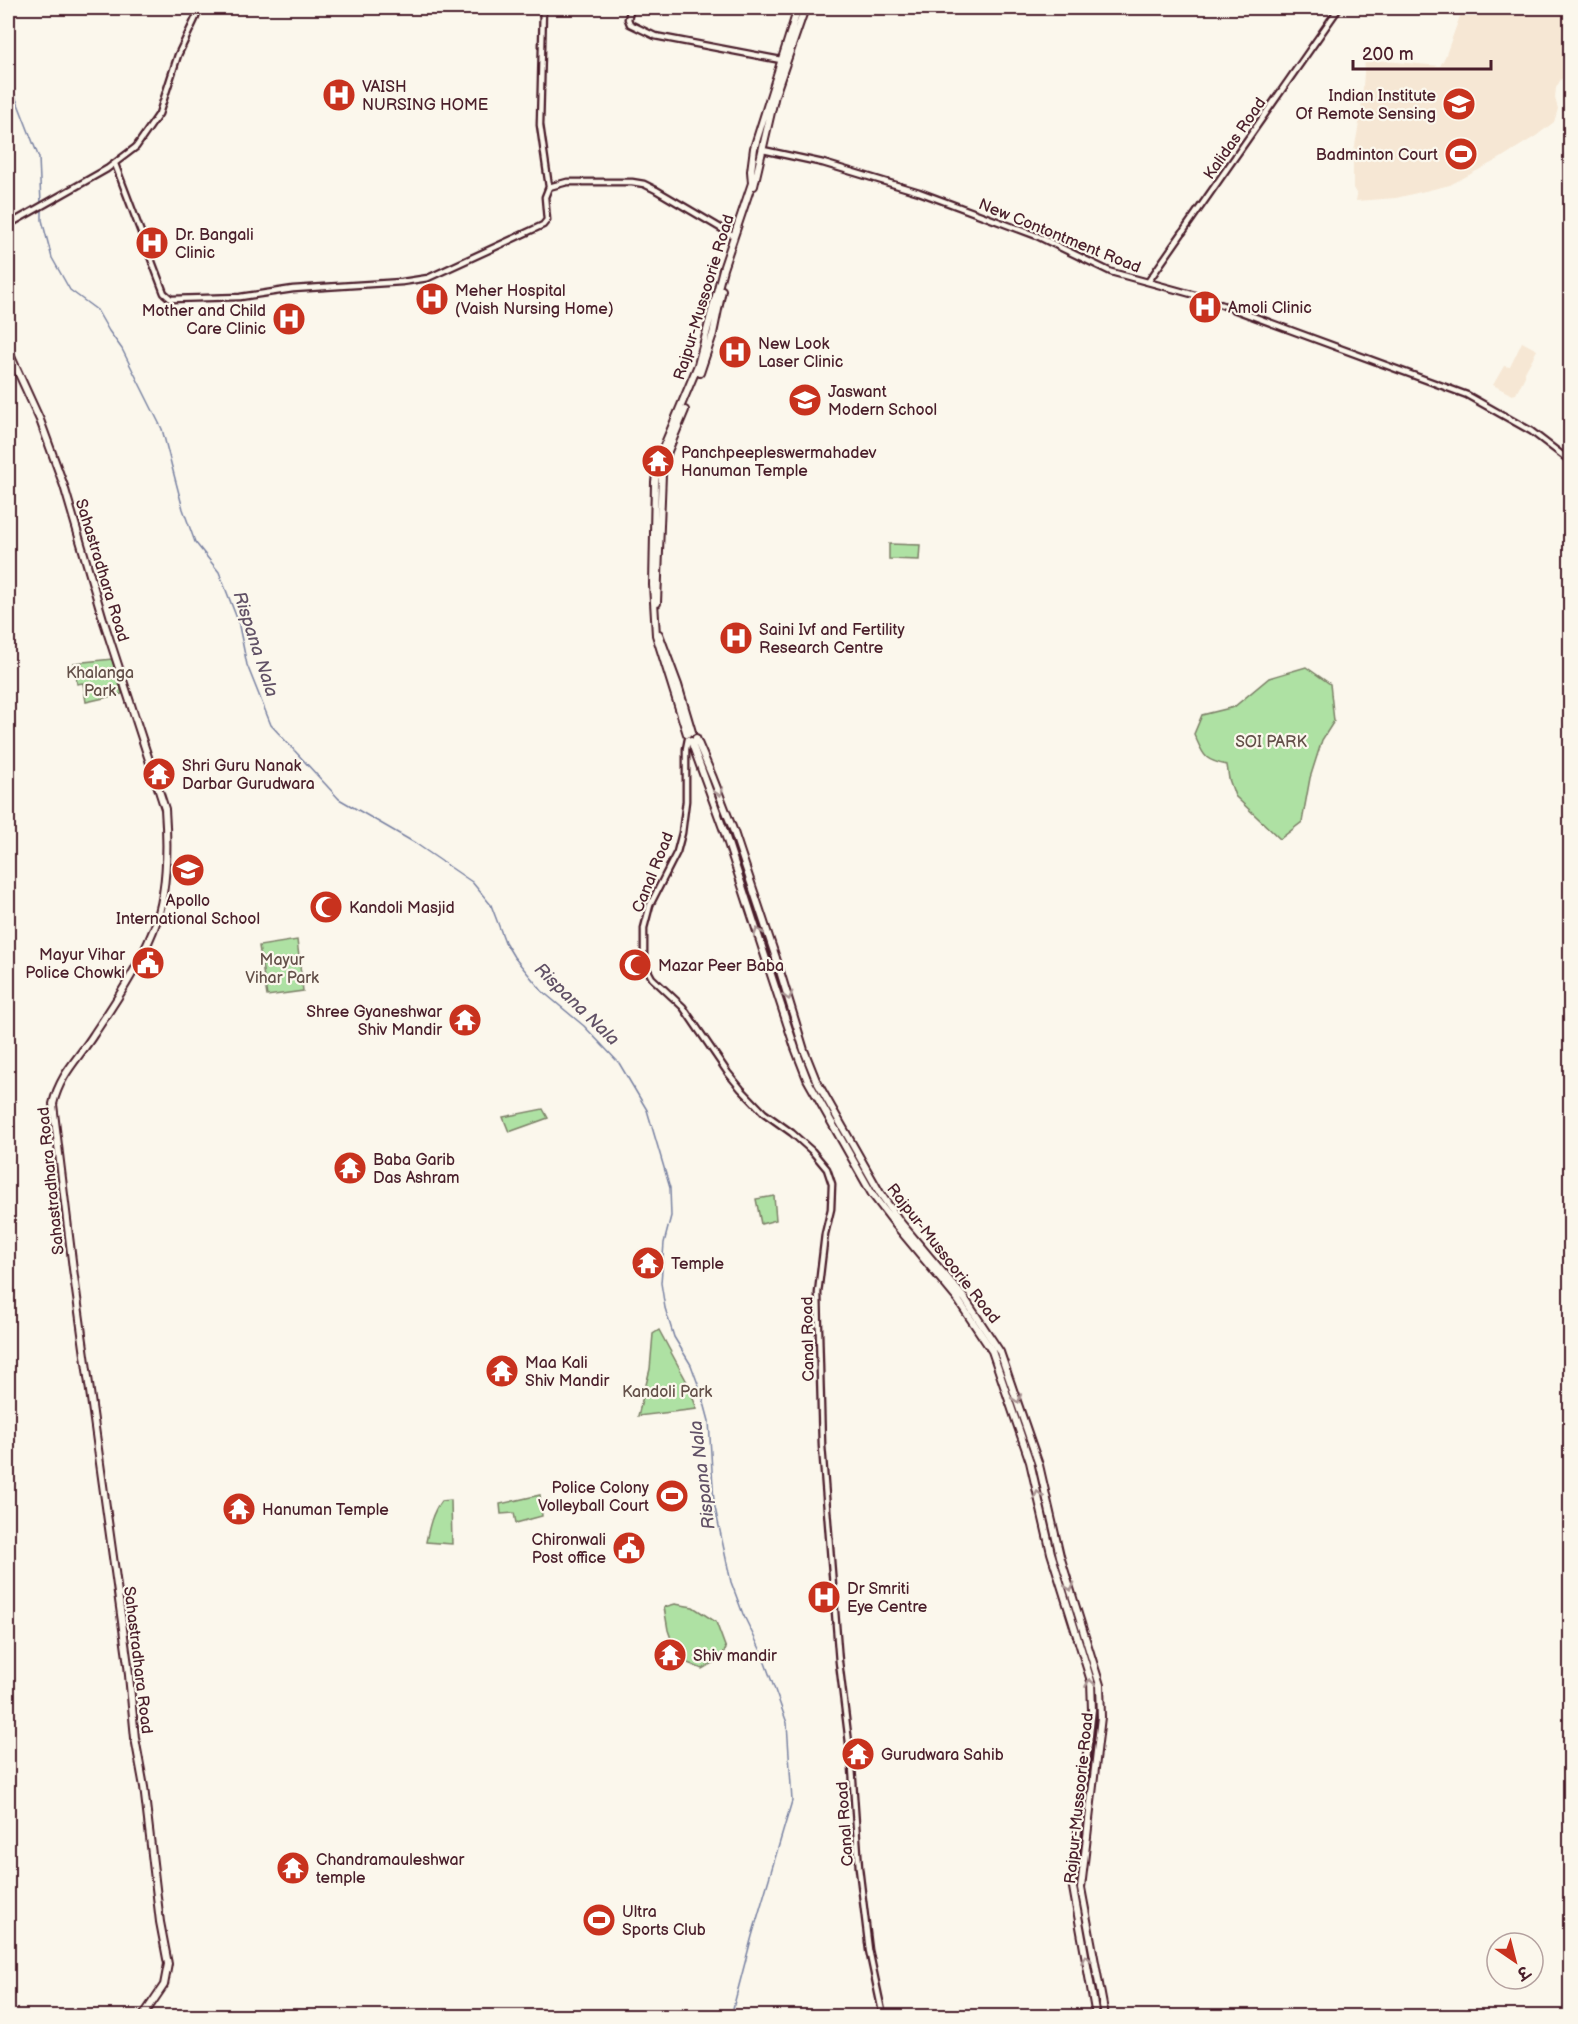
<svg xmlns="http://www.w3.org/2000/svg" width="1578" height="2024" font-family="'Balsamiq Sans','Playpen Sans Deva',sans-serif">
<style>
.built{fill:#f6e7d4}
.green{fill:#aee1a3;stroke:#7c8067;stroke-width:1.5}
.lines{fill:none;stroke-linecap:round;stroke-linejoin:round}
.stream{stroke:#7982a2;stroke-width:1.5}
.minor-casing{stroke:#4a1f2b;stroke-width:9}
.major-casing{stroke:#4a1f2b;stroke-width:10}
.minor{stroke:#fbf7ec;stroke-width:4.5}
.major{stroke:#fbf7ec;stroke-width:6}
.oneway{stroke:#ab9695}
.labels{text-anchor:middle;stroke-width:4.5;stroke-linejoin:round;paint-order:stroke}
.poi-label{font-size:16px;fill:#4a1f2b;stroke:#fbf7ec;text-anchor:start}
.street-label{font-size:16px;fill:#4a1f2b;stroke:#fbf7ec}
.park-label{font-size:16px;fill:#635049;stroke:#fbf7ec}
.water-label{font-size:18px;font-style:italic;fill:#615166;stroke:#fbf7ec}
</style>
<rect width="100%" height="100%" fill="#fbf7ec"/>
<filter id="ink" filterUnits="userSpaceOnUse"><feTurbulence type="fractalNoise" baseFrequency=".0167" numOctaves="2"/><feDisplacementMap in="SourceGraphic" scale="12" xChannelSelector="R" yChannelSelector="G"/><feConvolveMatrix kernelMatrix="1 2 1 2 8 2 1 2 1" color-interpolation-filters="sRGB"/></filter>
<g filter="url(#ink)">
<!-- built -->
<path class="built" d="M1463,8H1570V78L1561,79L1556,88L1555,98L1558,109L1554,122L1536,136L1499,159L1450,185L1396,198L1356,201L1357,195L1353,188V156L1361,113L1365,59L1440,66L1445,57Z
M1522,342L1537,350L1525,372V376L1516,394L1512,395L1493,385L1504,366L1510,367Z"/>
<!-- green -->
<path class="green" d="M889,544L920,545L919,560L889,559Z
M112,659L122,694L86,702L83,683L77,684L74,663Z
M1306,667L1330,684L1334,721L1322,740L1310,778L1302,822L1280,839L1235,796L1229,779L1227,765C1203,760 1204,756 1194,734L1202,715L1234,707L1269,678Z
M297,940L303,991L267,996L259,946Z
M543,1109L548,1118L509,1132L503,1117Z
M774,1196L776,1220L761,1224L756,1199Z
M659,1330L687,1382L697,1409L638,1416L650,1369L653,1334Z
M540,1495L542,1516L516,1523L514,1513L501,1514L500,1504Z
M451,1500L452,1544L426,1542C429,1527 432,1513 441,1501Z
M675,1604L693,1607L716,1622L726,1649L718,1660L702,1669L678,1659L668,1630L664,1607Z"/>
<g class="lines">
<!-- stream -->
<path class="stream" d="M8,30L14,8
M8,71L13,91L39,158L41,204
M42,209V220L52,258L70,290L97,310L109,331L122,349L162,429L183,509L195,542L219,572L238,621L247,665L271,725L339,799L415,843L472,882L491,905L505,942L514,957L542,991L584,1026L619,1063L647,1110L670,1188L671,1216L664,1243L661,1283L665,1308L674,1337L691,1365L702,1395L709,1421L714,1503L731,1582L743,1614L760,1649L787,1723L792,1801L752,1936L731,2016"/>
<defs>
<path id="minor" d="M543,8L540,125L549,187
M631,8L628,19L630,24L655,36L781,60
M763,150L823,163L919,192L1037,236L1111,272L1195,295L1467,395L1531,431L1570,461
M115,164L164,293L171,299L240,297L293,289L402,282L428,278L543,225L547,220L545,197L549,187L567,182H632L644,184L656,190L734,236
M8,225L107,169L136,147L159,114L178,55L196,17L197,8
M1148,282L1339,8
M688,739L686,749V801L682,833L677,852L650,905L644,928V963L652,978L683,1007L728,1073L741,1089L764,1113L792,1133L812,1151L827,1169L832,1184L831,1209L825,1234L818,1293L822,1446L839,1662L852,1767L859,1868L869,1950L883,2016"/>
<path id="major" d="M754,186L775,95L805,8
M8,350L40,420L64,486L103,619L165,809C168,849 168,894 153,931C138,968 116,1001 94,1034C79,1058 60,1074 53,1104L73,1269L128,1665L135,1738L144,1787L160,1922L168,1964L164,1985L143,2016
M700,373L713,334L722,290
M657,603L662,474L668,451L685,410
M659,634L678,685L692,732
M687,734L656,635L653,585L655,482L658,460L698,365L723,269L752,183L751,171L754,148L798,8
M696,738L713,778L734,832L776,958L804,1050L816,1080L880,1193L901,1223L965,1299L1000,1352L1039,1465L1060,1556L1100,1685L1101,1717L1081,1888L1105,2016
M691,741L724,831L795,1048L807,1079L872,1194L895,1224L958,1300L992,1351L1030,1462L1051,1553L1091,1681L1092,1710L1072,1882L1096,2016"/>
</defs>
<!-- minor casing -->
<use href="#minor" class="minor-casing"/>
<!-- major casing -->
<use href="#major" class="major-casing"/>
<!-- minor -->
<use href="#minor" class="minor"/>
<!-- major -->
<use href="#major" class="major"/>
</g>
<!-- one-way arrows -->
<defs><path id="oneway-chevron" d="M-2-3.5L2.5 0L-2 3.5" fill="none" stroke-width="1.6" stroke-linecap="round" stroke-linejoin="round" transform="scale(1.5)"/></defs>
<g class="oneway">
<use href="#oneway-chevron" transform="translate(719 792) rotate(70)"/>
<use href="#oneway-chevron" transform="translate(758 932) rotate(-109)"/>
<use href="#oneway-chevron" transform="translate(788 996) rotate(74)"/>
<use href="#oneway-chevron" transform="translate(1017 1399) rotate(71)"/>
<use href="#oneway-chevron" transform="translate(1038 1495) rotate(-103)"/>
<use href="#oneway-chevron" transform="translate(1070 1587) rotate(73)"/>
<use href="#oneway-chevron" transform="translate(1090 1683) rotate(-99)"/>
<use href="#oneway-chevron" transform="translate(1086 1959) rotate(-100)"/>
</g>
</g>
<!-- icons -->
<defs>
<symbol id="hospital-disc" viewBox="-11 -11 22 22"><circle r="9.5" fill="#c8321e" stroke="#fbf7ec"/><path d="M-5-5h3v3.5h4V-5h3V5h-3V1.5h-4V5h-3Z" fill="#fff"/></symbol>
<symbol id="university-disc" viewBox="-11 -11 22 22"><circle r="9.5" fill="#c8321e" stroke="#fbf7ec"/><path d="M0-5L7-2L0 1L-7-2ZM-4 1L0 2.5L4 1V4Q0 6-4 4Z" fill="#fff"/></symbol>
<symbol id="stadium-disc" viewBox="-11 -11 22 22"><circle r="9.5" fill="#c8321e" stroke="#fbf7ec"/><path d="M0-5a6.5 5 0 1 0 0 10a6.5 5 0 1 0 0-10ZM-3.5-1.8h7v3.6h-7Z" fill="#fff"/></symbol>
<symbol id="school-disc" viewBox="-11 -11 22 22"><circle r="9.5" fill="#c8321e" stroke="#fbf7ec"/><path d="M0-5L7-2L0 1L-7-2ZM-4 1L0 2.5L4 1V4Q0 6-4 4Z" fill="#fff"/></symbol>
<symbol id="temple-disc" viewBox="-11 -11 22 22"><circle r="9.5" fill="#c8321e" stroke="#fbf7ec"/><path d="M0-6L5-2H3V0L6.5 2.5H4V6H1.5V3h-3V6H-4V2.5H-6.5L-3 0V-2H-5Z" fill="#fff"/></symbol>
<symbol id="mosque-disc" viewBox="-11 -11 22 22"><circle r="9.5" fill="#c8321e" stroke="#fbf7ec"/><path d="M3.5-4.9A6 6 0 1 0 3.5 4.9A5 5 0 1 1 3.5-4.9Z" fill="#fff"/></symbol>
<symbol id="civic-disc" viewBox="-11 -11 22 22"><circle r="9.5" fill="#c8321e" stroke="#fbf7ec"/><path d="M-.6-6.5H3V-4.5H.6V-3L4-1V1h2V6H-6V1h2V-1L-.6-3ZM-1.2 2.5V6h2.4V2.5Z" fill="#fff"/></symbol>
</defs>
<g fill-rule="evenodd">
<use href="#hospital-disc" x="320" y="76" width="38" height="38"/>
<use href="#university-disc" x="1440" y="85" width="38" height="38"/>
<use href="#stadium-disc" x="1442" y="135" width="38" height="38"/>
<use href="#hospital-disc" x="133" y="224" width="38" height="38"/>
<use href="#hospital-disc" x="413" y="280" width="38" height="38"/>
<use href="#hospital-disc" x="1186" y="288" width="38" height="38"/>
<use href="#hospital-disc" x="270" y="300" width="38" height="38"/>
<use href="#hospital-disc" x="716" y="333" width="38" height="38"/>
<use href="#school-disc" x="786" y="381" width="38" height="38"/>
<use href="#temple-disc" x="639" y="442" width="38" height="38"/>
<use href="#hospital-disc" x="717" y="619" width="38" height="38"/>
<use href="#temple-disc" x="140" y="755" width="38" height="38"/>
<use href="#school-disc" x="169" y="851" width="38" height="38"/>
<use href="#mosque-disc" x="307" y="888" width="38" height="38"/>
<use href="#civic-disc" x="129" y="944" width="38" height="38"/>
<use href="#mosque-disc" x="616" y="946" width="38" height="38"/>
<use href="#temple-disc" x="446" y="1001" width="38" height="38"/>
<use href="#temple-disc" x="331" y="1149" width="38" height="38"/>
<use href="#temple-disc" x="629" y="1244" width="38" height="38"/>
<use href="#temple-disc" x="483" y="1352" width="38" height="38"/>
<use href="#stadium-disc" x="653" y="1477" width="38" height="38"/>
<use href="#temple-disc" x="220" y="1490" width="38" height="38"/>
<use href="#civic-disc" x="610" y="1529" width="38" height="38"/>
<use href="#hospital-disc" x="805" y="1578" width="38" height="38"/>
<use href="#temple-disc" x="651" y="1636" width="38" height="38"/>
<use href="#temple-disc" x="839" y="1735" width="38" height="38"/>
<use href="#temple-disc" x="274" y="1849" width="38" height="38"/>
<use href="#stadium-disc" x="580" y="1901" width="38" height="38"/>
</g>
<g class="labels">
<!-- poi labels -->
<g class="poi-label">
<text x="362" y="92">VAISH<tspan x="362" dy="18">NURSING HOME</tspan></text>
<text x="1436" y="101" text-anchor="end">Indian Institute<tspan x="1436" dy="18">Of Remote Sensing</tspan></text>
<text x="1438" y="160" text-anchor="end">Badminton Court</text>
<text x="175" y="240">Dr. Bangali<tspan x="175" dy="18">Clinic</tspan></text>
<text x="455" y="296">Meher Hospital<tspan x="455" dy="18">(Vaish Nursing Home)</tspan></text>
<text x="1228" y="313">Amoli Clinic</text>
<text x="266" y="316" text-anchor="end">Mother and Child<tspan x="266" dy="18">Care Clinic</tspan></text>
<text x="758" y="349">New Look<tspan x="758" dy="18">Laser Clinic</tspan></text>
<text x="828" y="397">Jaswant<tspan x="828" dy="18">Modern School</tspan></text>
<text x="681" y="458">Panchpeepleswermahadev<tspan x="681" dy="18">Hanuman Temple</tspan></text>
<text x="759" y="635">Saini Ivf and Fertility<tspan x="759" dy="18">Research Centre</tspan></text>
<text x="182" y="771">Shri Guru Nanak<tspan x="182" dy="18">Darbar Gurudwara</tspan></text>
<text x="188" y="906" text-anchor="middle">Apollo<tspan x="188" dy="18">International School</tspan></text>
<text x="349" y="913">Kandoli Masjid</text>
<text x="125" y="960" text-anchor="end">Mayur Vihar<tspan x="125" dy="18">Police Chowki</tspan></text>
<text x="658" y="971">Mazar Peer Baba</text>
<text x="442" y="1017" text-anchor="end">Shree Gyaneshwar<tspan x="442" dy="18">Shiv Mandir</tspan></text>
<text x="373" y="1165">Baba Garib<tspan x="373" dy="18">Das Ashram</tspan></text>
<text x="671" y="1269">Temple</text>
<text x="525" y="1368">Maa Kali<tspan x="525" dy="18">Shiv Mandir</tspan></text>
<text x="649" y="1493" text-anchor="end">Police Colony<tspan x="649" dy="18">Volleyball Court</tspan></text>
<text x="262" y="1515">Hanuman Temple</text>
<text x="606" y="1545" text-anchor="end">Chironwali<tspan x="606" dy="18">Post office</tspan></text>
<text x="847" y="1594">Dr Smriti<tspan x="847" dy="18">Eye Centre</tspan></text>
<text x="693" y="1661">Shiv mandir</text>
<text x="881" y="1760">Gurudwara Sahib</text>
<text x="316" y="1865">Chandramauleshwar<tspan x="316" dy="18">temple</tspan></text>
<text x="622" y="1917">Ultra<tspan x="622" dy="18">Sports Club</tspan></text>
</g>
<!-- street labels -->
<g class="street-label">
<text transform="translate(1234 138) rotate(-55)" y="6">Kalidas Road</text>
<text transform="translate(1060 235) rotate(22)" y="6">New Contontment Road</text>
<text transform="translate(703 297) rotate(-73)" y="6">Rajpur-Mussoorie Road</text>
<text transform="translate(103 570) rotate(73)" y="6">Sahastradhara Road</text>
<text transform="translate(652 872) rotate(-68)" y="6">Canal Road</text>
<text transform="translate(50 1181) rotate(-96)" y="6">Sahastradhara Road</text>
<text transform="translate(944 1253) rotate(52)" y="6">Rajpur-Mussoorie Road</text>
<text transform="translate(807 1339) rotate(-91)" y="6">Canal Road</text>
<text transform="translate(139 1660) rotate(83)" y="6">Sahastradhara Road</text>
<text transform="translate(1078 1798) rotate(-84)" y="6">Rajpur-Mussoorie Road</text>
<text transform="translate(844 1824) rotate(-94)" y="6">Canal Road</text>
</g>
<!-- park labels -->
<g class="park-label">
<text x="100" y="678">Khalanga<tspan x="100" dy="18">Park</tspan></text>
<text x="1271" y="747">SOI PARK</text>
<text x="282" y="965">Mayur<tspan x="282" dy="18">Vihar Park</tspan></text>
<text x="667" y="1397">Kandoli Park</text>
</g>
<!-- water labels -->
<g class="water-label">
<text transform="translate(256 644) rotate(72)" y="6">Rispana Nala</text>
<text transform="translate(577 1004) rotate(44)" y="6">Rispana Nala</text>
<text transform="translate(702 1475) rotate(-97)" y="6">Rispana Nala</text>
</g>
</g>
<!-- margin -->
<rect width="1578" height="2024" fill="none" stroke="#fbf7ec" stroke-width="30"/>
<rect x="15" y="15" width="1548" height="1994" fill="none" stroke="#4a1f2b" stroke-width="2" filter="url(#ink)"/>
<!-- north arrow -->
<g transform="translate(1515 1961) rotate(145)"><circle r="28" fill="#fbf7ec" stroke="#b4a19f" stroke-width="1.5"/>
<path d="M0-4.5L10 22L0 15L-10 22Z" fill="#c8321e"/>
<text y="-9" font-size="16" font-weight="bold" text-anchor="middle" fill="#4a1f2b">उ</text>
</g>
<!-- scale -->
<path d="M1353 60v9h138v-9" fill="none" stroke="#4a1f2b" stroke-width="3"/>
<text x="1362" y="60" font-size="18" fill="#4a1f2b" stroke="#fbf7ec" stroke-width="4.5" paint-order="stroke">200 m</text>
</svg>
